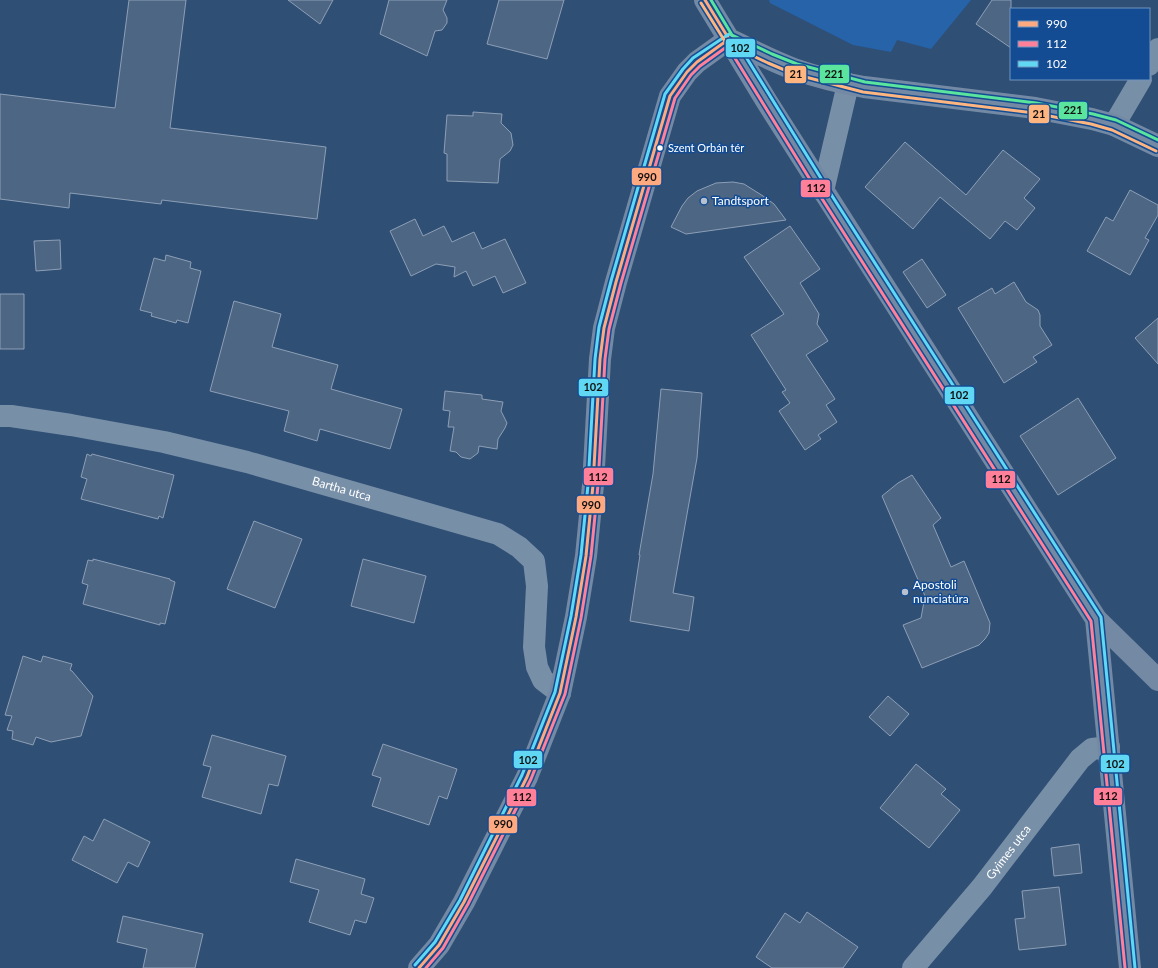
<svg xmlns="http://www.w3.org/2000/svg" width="1158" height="968" font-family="Lato,sans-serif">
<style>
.green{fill:#2663a9}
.building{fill:#4d6684;stroke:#8d9fb6}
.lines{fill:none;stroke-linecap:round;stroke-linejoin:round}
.street{stroke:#788fa8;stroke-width:22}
.secondary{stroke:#748aa4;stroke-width:22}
.bus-1-casing{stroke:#134c92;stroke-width:6}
.bus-2-casing{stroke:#134c92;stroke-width:6}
.bus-3-casing{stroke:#134c92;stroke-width:6}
.bus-4-casing{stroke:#134c92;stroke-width:6}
.bus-5-casing{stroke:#134c92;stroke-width:6}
.bus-1{stroke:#ffa980;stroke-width:3}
.bus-2{stroke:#ff8098;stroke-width:3}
.bus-3{stroke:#60d8f3;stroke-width:3}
.bus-4{stroke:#ffb580;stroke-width:3}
.bus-5{stroke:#5ae49d;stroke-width:3}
.bus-dot{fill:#fff;stroke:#134c92;stroke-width:1.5}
.poi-dot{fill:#b7c1cf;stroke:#134c92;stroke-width:1.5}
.labels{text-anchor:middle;stroke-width:3;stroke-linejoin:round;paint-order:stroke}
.bus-label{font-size:11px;fill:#fff;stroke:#134c92;text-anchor:start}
.poi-label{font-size:12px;fill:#fff;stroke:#134c92;text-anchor:start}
.street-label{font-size:12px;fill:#fff;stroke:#134c92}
.line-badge{stroke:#134c92;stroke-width:1.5}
.pale-badge-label{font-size:11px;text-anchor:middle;font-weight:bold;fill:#111}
</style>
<rect width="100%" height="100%" fill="#304f75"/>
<!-- green -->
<path class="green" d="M769,0H971L931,49L897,40L891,52L853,45L770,3Z"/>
<!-- building -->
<path class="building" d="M129,0H186L170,128L326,147L317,219L162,200L161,204L70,193L69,208L0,199V94L115,108Z
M288,0H333L320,24Z
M389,0H447L443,10L447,18V23L442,30L435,31L427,56L380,34Z
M499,0H564L547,59L487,44Z
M992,0H1011V48L976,24Z
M473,112L502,114L501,123L511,133L513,145L510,151L500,159L498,183L447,181V154L444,153L447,115L473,116Z
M905,142L966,195L1003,150L1040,179L1024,198L1035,208L1017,230L1005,221L990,239L940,197L913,229L865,187Z
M733,182L744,184L763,196L774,204L786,220L686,234L671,227L682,206L688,198L697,191L716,183Z
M1130,190L1158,205V215L1145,238L1149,240L1130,275L1087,251L1106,217L1113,221Z
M415,219L423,236L444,226L452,242L474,232L482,249L505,239L526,283L503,293L495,276L473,286L466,271L454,277L455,267L436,264L411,276L390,231Z
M790,226L820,269L800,283L816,309L819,314L817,324L828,341L806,355L835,399L826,405L837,422L818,435L821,439L805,450L779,411L790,403L782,392L786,390L751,335L784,314L744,257Z
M60,240L61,269L36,271L34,241Z
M166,255L191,262L190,268L201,271L188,323L177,320L176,323L151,316L152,313L140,310L154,258L165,261Z
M922,259L946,295L927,308L903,272Z
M1014,282L1026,302L1038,310L1040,315V326L1052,345L1033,357L1037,362L1004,383L958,308L992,288L995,294Z
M0,294H24V349H0Z
M234,301L281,314L272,347L338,365L331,389L402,409L390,449L320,429L317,441L284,431L289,411L210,391Z
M1158,318V364L1135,338Z
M661,389L702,393L697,458L673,593L694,597L689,631L630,621L640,555H639L653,474Z
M445,391L482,395V399L503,402L501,411L507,423L505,428L498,439L497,449L479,446L478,453L470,459L461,457L456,452L450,451L454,427H448L450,411L443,410Z
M1078,398L1116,458L1058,495L1020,436Z
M87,454L91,456L92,454L174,475L163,518L159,516L158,519L81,499L87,479L81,477Z
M912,475L941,518L933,525L951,567L964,561L990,623L989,633L985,639L979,645L922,668L903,625L921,618L925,596L882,496L898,483Z
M254,521L302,539L275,608L227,589Z
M93,559L170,579V580L175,582L165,624L160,623V625L83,604L88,585L82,583L88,560L93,561Z
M363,559L426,576L414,623L351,606Z
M23,656L41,662L43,656L72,664L70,670L72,671L93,696L81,736L51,742L36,737L33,745L12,739L13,731L7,730L12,716L5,715Z
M888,696L909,714L890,736L869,717Z
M212,735L286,756L278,786L269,784L261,814L202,797L211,767L203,765Z
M383,744L457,769L447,799L439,796L429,825L372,806L381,778L372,775Z
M916,764L946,789L941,794L960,810L929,848L880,808Z
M104,819L150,842L138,867L128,862L117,883L72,860L84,836L93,841Z
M1079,844L1082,873L1054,876L1051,848Z
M296,859L365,879L361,894L374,898L366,923L355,920L350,935L309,922L319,890L290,882Z
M1059,887L1066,945L1019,950L1015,919L1025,918L1022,891Z
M807,912L858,947L843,968H772L756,957L785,913L800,923Z
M123,916L203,934L195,968H143L147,949L117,942Z"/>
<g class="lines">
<!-- street -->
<g class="street">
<path d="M1149,65L1158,49"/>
<path d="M1114,125L1141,79"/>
<path d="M823,191L848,84"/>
<path id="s1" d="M0,416H11L71,425L164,442L247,462L498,534L519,547L534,561L537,586L534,647L537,667L543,680L560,693"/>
<path id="s2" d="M913,968L982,887L1080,759L1092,749L1109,747"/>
</g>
<!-- secondary -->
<path class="secondary" d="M705,0L767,102L1096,619L1158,680
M729,39C751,50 772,61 794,69C817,77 841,83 864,87L1035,108L1092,119L1114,125L1158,146
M1096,619L1130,968
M419,968L439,945L464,902L527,777L560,693L576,617L586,556L593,485L600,359L604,328L616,282L670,96L687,72L697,62L729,39"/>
<defs>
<path id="bus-1" d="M705,0L729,39
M419,968L439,945L464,902L527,777L560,693L576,617L586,556L593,485L600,359L604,328L616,282L670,96L687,72L697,62L729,39"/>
<path id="bus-2" d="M725,42L819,194L1091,621L1125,968
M426,968L443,948L468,904L531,779L565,694L581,618L591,556L598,485L605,359L609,329L621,283L675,98L691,75L700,66L732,43"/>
<path id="bus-3" d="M415,965L435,942L460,900L522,775L555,692L571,616L581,555L588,485L595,359L599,327L611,281L665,94L683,69L693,58L729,34L733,36L827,188L1101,617L1135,968"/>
<path id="bus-4" d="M701,3L726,43L768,63L794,74L863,92L1034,113L1091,124L1112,130L1156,151"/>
<path id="bus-5" d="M711,0L732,35L772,54L797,64L865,82L1036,103L1093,114L1116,120L1158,140"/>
</defs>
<!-- bus-1 casing -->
<use href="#bus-1" class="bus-1-casing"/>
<!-- bus-2 casing -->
<use href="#bus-2" class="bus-2-casing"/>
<!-- bus-3 casing -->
<use href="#bus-3" class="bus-3-casing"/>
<!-- bus-4 casing -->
<use href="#bus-4" class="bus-4-casing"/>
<!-- bus-5 casing -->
<use href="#bus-5" class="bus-5-casing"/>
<!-- bus-1 -->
<use href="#bus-1" class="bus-1"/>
<!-- bus-2 -->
<use href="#bus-2" class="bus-2"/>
<!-- bus-3 -->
<use href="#bus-3" class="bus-3"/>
<!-- bus-4 -->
<use href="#bus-4" class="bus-4"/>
<!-- bus-5 -->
<use href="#bus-5" class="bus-5"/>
</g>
<!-- markers -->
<circle class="bus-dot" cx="660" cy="148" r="3.5"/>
<g class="poi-dot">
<circle cx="704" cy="201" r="4"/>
<circle cx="905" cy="592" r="4"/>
</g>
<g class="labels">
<!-- bus labels -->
<g class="bus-label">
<text x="668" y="152">Szent Orbán tér</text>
</g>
<!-- poi labels -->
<g class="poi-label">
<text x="712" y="205">Tandtsport</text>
<text x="913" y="589">Apostoli<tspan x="913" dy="14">nunciatúra</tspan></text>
</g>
<!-- street labels -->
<g class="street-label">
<text dy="4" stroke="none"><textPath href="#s1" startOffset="350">Bartha utca</textPath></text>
<text dy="4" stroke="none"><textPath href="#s2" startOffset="150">Gyimes utca</textPath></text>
</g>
</g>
<g class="line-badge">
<rect x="725" y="38" width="31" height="20" rx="4" fill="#60d8f3"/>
<rect x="819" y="64" width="31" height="20" rx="4" fill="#5ae49d"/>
<rect x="784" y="65" width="23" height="19" rx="4" fill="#ffb580"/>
<rect x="1058" y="101" width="30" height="19" rx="4" fill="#5ae49d"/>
<rect x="1028" y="104" width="22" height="20" rx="4" fill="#ffb580"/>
<rect x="631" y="167" width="31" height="19" rx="4" fill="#ffa980"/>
<rect x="800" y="179" width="31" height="19" rx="4" fill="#ff8098"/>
<rect x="578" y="378" width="31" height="19" rx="4" fill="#60d8f3"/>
<rect x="944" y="386" width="31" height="19" rx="4" fill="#60d8f3"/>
<rect x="583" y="467" width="31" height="19" rx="4" fill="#ff8098"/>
<rect x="985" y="470" width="31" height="19" rx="4" fill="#ff8098"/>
<rect x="576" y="495" width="30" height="19" rx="4" fill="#ffa980"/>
<rect x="513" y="750" width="30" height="19" rx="4" fill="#60d8f3"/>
<rect x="1100" y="754" width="30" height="19" rx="4" fill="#60d8f3"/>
<rect x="1093" y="787" width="30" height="19" rx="4" fill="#ff8098"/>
<rect x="506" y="788" width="31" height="19" rx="4" fill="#ff8098"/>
<rect x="488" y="815" width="30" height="19" rx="4" fill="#ffa980"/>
</g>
<g class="pale-badge-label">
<text x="740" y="52">102</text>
<text x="834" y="78">221</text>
<text x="796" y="78">21</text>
<text x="1073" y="114">221</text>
<text x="1039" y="118">21</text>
<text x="647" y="181">990</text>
<text x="816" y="192">112</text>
<text x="593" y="391">102</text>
<text x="959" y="399">102</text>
<text x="598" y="481">112</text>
<text x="1001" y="483">112</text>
<text x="591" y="509">990</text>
<text x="528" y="764">102</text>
<text x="1115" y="768">102</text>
<text x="1108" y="800">112</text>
<text x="522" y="801">112</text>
<text x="503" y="828">990</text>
</g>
<!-- legend -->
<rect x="1010" y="8" width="140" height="72" fill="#134c92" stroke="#7194be"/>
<rect x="1018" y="21" width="20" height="6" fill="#ffa980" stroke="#7194be"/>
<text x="1046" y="28" font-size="12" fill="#ffffff">990</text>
<rect x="1018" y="41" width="20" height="6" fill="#ff8098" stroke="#7194be"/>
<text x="1046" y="48" font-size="12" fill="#ffffff">112</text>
<rect x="1018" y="61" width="20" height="6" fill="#60d8f3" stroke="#7194be"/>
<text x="1046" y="68" font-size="12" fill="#ffffff">102</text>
</svg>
